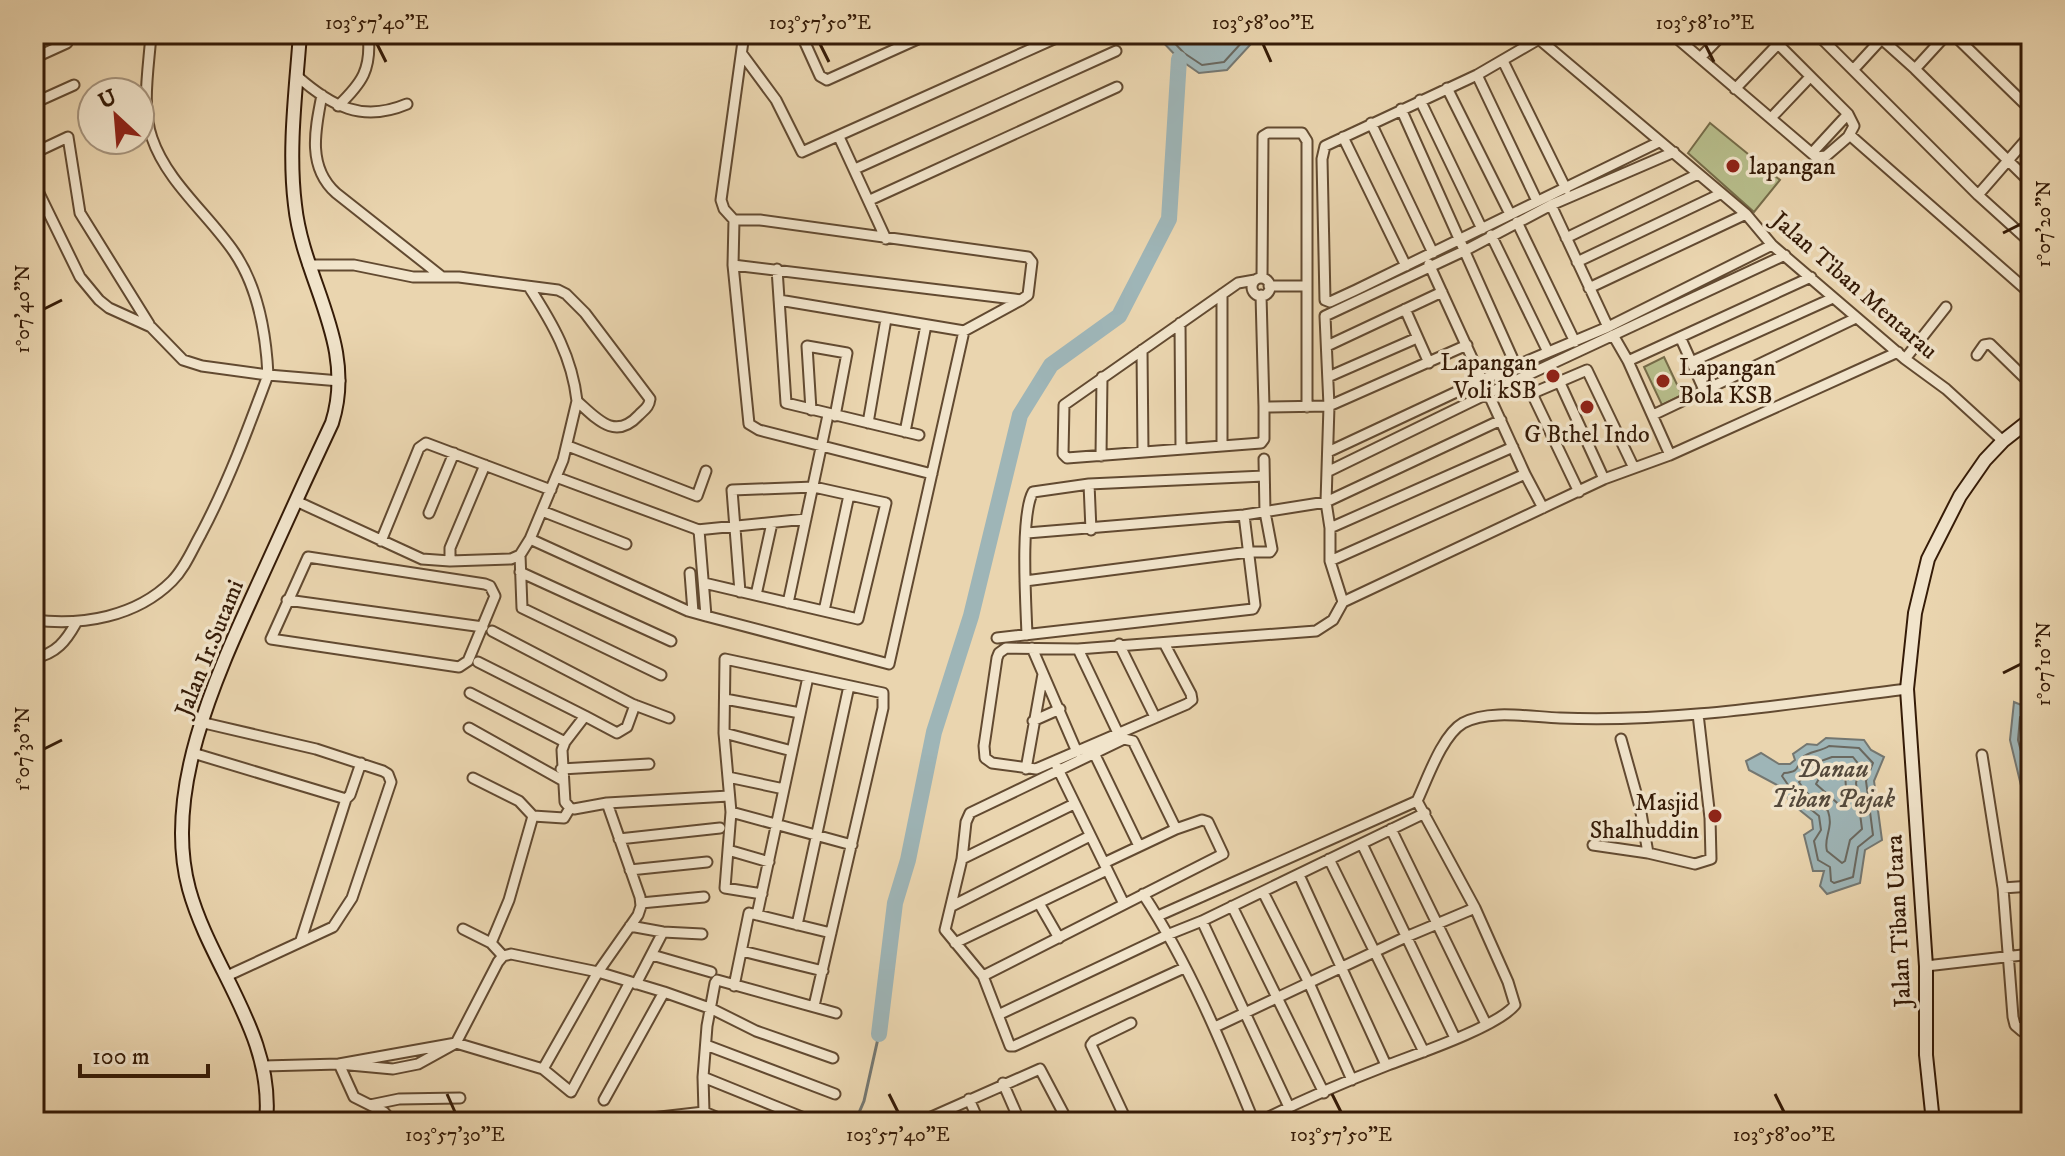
<svg xmlns="http://www.w3.org/2000/svg" width="2065" height="1156" font-family="'IM FELL DW Pica',serif">
<style>
.green{fill:#b7bd8b;stroke:#766c49;stroke-width:2}
.water{fill:#9eb5b7;stroke:#747771;stroke-width:2}
.lines{fill:none;stroke-linecap:round;stroke-linejoin:round}
.shore{stroke:#6a685f;stroke-width:2}
.stream{stroke:#747771;stroke-width:3}
.river{stroke:#9eb5b7;stroke-width:16}
.street-casing{stroke:#624a31;stroke-width:13}
.secondary-casing{stroke:#351b07;stroke-width:16}
.street{stroke:#f1e4cb;stroke-width:9}
.secondary{stroke:#f1e4cb;stroke-width:12}
.ticks{fill:none;stroke:#351b07;stroke-width:3}
.poi-dot{fill:#8f2418;stroke:#f1e4cb;stroke-width:3}
.labels{text-anchor:middle;stroke-width:7;stroke-linejoin:round;paint-order:stroke}
.poi-label{font-size:24px;fill:#351b07;stroke:#f1e4cb;text-anchor:start}
.street-label{font-size:24px;fill:#351b07;stroke:#f1e4cb}
.water-label{font-size:26px;font-style:italic;fill:#54493c;stroke:#f1e4cb}
.neatline{fill:none;stroke:#351b07;stroke-width:3}
.ticks-label{font-size:20px;text-anchor:middle;fill:#351b07}
</style>
<rect width="100%" height="100%" fill="#ead5af"/>
<filter id="stains"><feTurbulence type="fractalNoise" baseFrequency=".0025" numOctaves="4"/><feColorMatrix values="0 0 0 0 .2 0 0 0 0 .09 0 0 0 0 .02 0 0 0 .5 -.17"/></filter>
<radialGradient id="worn" r=".72"><stop offset=".6" stop-color="#630" stop-opacity="0"/><stop offset="1" stop-color="#630" stop-opacity=".3"/></radialGradient>
<!-- green -->
<path class="green" d="M1710,123L1780,180L1754,212L1688,153Z
M1664,357L1682,395L1662,405L1644,367Z"/>
<!-- water -->
<path class="water" d="M1155,34H1255L1251,44L1227,70L1199,73L1179,59Z
M2014,702L2031,709V796L2024,798L2010,740Z
M1826,738L1864,740L1871,750L1884,757L1874,781L1882,840L1865,850L1860,883L1827,894L1820,886L1824,871H1813L1804,835L1813,829L1812,820L1791,803L1779,786L1749,770L1746,761L1761,753L1779,764H1790L1795,760L1793,754L1807,744L1817,745Z"/>
<g class="lines">
<!-- shore -->
<path class="shore" d="M1166,34L1184,53L1202,65L1224,62L1244,40L1246,34
M2031,716L2020,717L2018,740L2031,789
M1829,746L1859,748L1873,763L1866,781L1873,835L1858,847L1853,877L1834,883L1831,881L1830,867L1818,860L1814,841L1821,830L1819,816L1797,798L1782,776L1784,773C1800,772 1796,767 1803,757C1807,752 1822,751 1829,746Z
M1832,757H1853L1860,766L1856,783L1862,829L1850,840L1845,861L1842,863L1827,851C1823,837 1834,829 1828,811L1805,791L1799,782L1813,764Z
M1835,769H1842L1845,772L1847,806L1844,809L1816,784L1821,775Z"/>
<!-- stream -->
<path class="stream" d="M855,1122L864,1101L879,1034"/>
<!-- river -->
<path class="river" d="M879,1034L895,903L908,860L934,732L971,616L1020,415L1051,365L1119,316L1169,219L1179,59"/>
<defs>
<path id="street" d="M801,34L820,76L827,80L929,34
M1533,34L1746,214L1772,245L1905,359L1946,389L2003,441
M1672,34L1816,157L1826,156L1848,137H1852L2031,294
M1768,34L1848,114L1854,126L1848,137
M1817,34L1978,195L2031,243
M1876,34L1915,69L2031,183
M1953,34L2031,110
M2024,34L2031,41
M1539,39L1477,75L1325,146L1322,159L1325,300L1330,302L1356,290L1659,142
M742,54L776,100L802,152L1065,34
M34,58L67,43
M1700,58L1723,34
M1503,61L1566,189
M1915,69L1947,34
M1853,70L1886,34
M1477,75L1537,201
M297,76C331,106 362,123 407,104
M1447,88L1510,214
M1735,89L1778,44
M322,95C315,130 307,167 336,193L441,276
M1420,100L1482,229
M34,103L74,85
M338,106C362,83 372,69 368,34
M1401,109L1516,366
M1771,118L1810,77
M1371,123L1433,253
M839,137L886,239
M1343,137L1406,266
M34,153L68,137L80,213L149,324
M1812,153L1848,114
M855,169L1116,51
M34,183L80,277L99,300L109,308L151,327L183,360L202,366L268,375C266,333 258,287 234,252C208,214 167,182 152,138C141,107 149,66 151,34
M1978,195L2031,134
M870,200L1117,87
M1551,205L1608,327
M734,220H760L1028,257L1032,262L1028,295L1021,300L1014,299L733,265L734,220L724,209L721,200L744,34
M1517,222L1575,342
M1491,235L1548,352
M1566,238L1698,174
M1577,262L1720,194
M1429,264L1525,474L1543,508
M308,265H354L413,277H459L558,290L566,294L585,313L650,399C649,407 645,409 639,415C615,441 597,419 577,401C572,357 553,324 529,287
M733,265L749,424L759,430L932,474
M777,269L786,403L919,435
M1262,278L1263,136L1268,133H1302L1307,141V407
M1252 287a9 9 0 1 1 18 0a9 9 0 1 1-18 0Z
M1255,280L1238,283L1064,405L1063,454L1067,458L1261,443L1264,439V407
M1269,286H1307
M1589,288L1746,214
M1222,294V446
M1261,295L1264,407L1329,406L1467,345
M779,300L964,331L1021,300
M1405,309L1429,363
M1180,323L1181,449
M1613,335L1628,361L1670,455
M1681,339L1704,390
M1327,346L1442,292
M1142,350L1143,452
M1977,355L1984,345L1990,344L2031,384
M1905,359L1946,307
M1628,361L1811,277
M1691,362L1833,298
M1328,377L1417,338
M1524,377L1579,492
M1560,383L1604,479
M1533,393L1587,370L1633,466
M811,410L807,346L847,353L835,416
M1653,415L1856,318
M868,423L886,319
M905,432L926,325
M568,446L697,496L706,471
M1328,452L1482,380L1608,327L1772,245
M1101,456L1102,377
M1327,472L1489,393L1785,255
M556,477L699,530L706,616L889,664L964,331
M1089,484L1091,530
M296,501L422,559L450,561L511,559L520,555L530,539L563,460L577,401
M542,511L626,544
M429,513L454,453
M1330,528L1513,447
M697,530L806,519
M1027,533L1244,515L1326,502L1501,420
M530,539L688,611L706,616
M381,541L419,448L426,443L551,490
M520,555L522,608L661,675
M308,557L485,584L490,586L495,596L468,661L459,667L271,639Z
M450,561V548L485,465
M1330,561L1525,474
M520,572L671,641
M690,573L693,612
M1025,581L1249,552H1270L1272,549L1265,512L1264,459
M704,583L858,619L886,503L814,487L732,490L740,592
M756,595L772,523
M287,600L483,627
M1343,602L1330,561V528L1326,502L1329,406L1325,316L1466,250L1551,205L1674,152
M788,603L828,415
M824,611L849,495
M34,620C82,626 136,617 172,581C185,568 192,550 201,534C228,483 248,429 268,375L340,381
M492,631L632,704L669,718
M1027,635C1026,605 1020,515 1033,492L1089,484L1264,476
M997,638L1253,609L1255,605L1244,515
M1164,643L1191,694L1192,700L1187,704L1036,769L992,763L985,758L984,746L997,658L999,653L1006,648L1078,649L1316,631L1333,620L1343,602L1604,479L1670,455L1898,352
M1119,644L1155,717
M1032,648L1077,752
M1078,649L1118,733
M34,658C56,654 66,641 76,623
M470,693L565,742
M725,699L800,713
M585,716L617,733L627,727L635,705
M1033,721L1060,709
M200,722L316,749L383,771L388,774L391,782L352,898L333,927L227,976
M469,728L562,780
M724,733L792,751
M1621,739L1640,807L1648,853
M193,753L346,799
M1094,753L1139,846
M1982,755L2003,888
M1057,767L1124,904
M561,769L649,764
M1026,769L1043,674
M728,777L784,789
M473,778L519,801L533,816L564,818L570,808
M607,803L729,796
M731,812L725,888L762,894
M1176,829L1133,741L1124,739L970,813L966,822L962,859L945,930L983,976L1010,1046H1014L1184,968
M1391,829L1486,1024
M619,839L720,828
M1362,844L1455,1038
M1593,845L1648,853L1695,864L1711,859L1710,818L1698,714
M728,850L769,862
M962,859L1074,804
M1329,859L1424,1052
M630,870L707,862
M1299,875L1386,1065
M2031,886L2003,888L2013,1017L2015,1025L2022,1031L2031,1032
M1263,892L1309,983L1352,1080
M1143,894C1189,964 1222,1044 1254,1122
M641,903L704,897
M1040,905L1059,938
M952,906L1090,836
M1232,906L1324,1093
M757,915L808,677
M1158,916L1417,801
M1202,921L1289,1107
M797,925L849,686
M630,926L663,932L702,934
M463,929L491,943L503,956
M301,940L346,799L350,795L361,763
M491,943L509,900L533,816
M955,943L1107,870
M742,951L823,971
M652,955L711,972
M1926,966L2031,954
M983,976L1223,854L1208,822L1202,820L1176,829L1104,863
M636,984L663,932
M734,986L749,913L831,933
M814,1006L883,708V693L725,659L724,733L731,812L852,845
M998,1015L1167,935L1202,921L1425,813
M1215,1027L1406,937L1475,908
M706,1045L835,1094
M339,1064L456,1043L543,1069L598,972L638,915L641,906L640,897L607,803L574,809L570,808L565,802L562,750L565,742L585,716L478,662
M339,1064L354,1097L384,1112L393,1122
M264,1066L339,1064L393,1069L418,1064L456,1043L498,962L503,956L511,954L598,972L664,992L712,1009L756,1031L833,1058
M543,1069L571,1092L630,982
M703,1077L814,1122
M1003,1083L1020,1122
M969,1099L979,1122
M604,1100L664,992
M370,1105L399,1099L460,1098
M704,1112L703,1077L707,1026L715,983L717,980L836,1013
M634,1120L704,1112L728,1122
M920,1122L1040,1069L1068,1122
M1127,1122L1091,1045L1094,1041L1131,1023
M1259,1122C1300,1101 1344,1082 1388,1065C1417,1054 1497,1027 1515,1005L1508,982L1475,908L1417,801C1427,780 1442,735 1463,723C1489,709 1531,717 1560,718C1676,723 1792,703 1907,689"/>
<path id="secondary" d="M266,1122C275,1035 211,969 189,889C161,786 222,664 264,571C286,522 309,472 332,423C357,344 303,281 295,205C288,149 296,90 300,34
M1933,1122L1926,1055V966L1907,689L1915,613L1928,559L1960,496L1985,460L2003,441L2031,419"/>
</defs>
<!-- street casing -->
<use href="#street" class="street-casing"/>
<!-- secondary casing -->
<use href="#secondary" class="secondary-casing"/>
<!-- street -->
<use href="#street" class="street"/>
<!-- secondary -->
<use href="#secondary" class="secondary"/>
</g>
<!-- ticks -->
<path class="ticks" d="M377,44L386,62M820,44L829,62M1263,44L1271,62M1705,44L1714,62M2003,233L2021,224M44,309L62,300M2003,673L2021,664M44,749L62,740M447,1094L455,1112M889,1094L898,1112M1332,1094L1341,1112M1775,1094L1784,1112"/>
<!-- markers -->
<g class="poi-dot">
<circle cx="1733" cy="166" r="8"/>
<circle cx="1553" cy="376" r="8"/>
<circle cx="1663" cy="381" r="8"/>
<circle cx="1587" cy="407" r="8"/>
<circle cx="1715" cy="816" r="8"/>
</g>
<g class="labels">
<!-- poi labels -->
<g class="poi-label">
<text x="1749" y="174">lapangan</text>
<text x="1537" y="370" text-anchor="end">Lapangan<tspan x="1537" dy="28">Voli kSB</tspan></text>
<text x="1679" y="375">Lapangan<tspan x="1679" dy="28">Bola KSB</tspan></text>
<text x="1587" y="442" text-anchor="middle">G Bthel Indo</text>
<text x="1699" y="810" text-anchor="end">Masjid<tspan x="1699" dy="28">Shalhuddin</tspan></text>
</g>
<!-- street labels -->
<g class="street-label">
<text transform="translate(1855 285) rotate(41)" y="8">Jalan Tiban Mentarau</text>
<text transform="translate(209 648) rotate(-68)" y="8">Jalan Ir.Sutami</text>
<text transform="translate(1898 921) rotate(-93)" y="8">Jalan Tiban Utara</text>
</g>
<!-- water labels -->
<g class="water-label">
<text x="1833" y="777">Danau<tspan x="1833" dy="30">Tiban Pajak</tspan></text>
</g>
</g>
<!-- margin -->
<rect width="2065" height="1156" fill="none" stroke="#ead5af" stroke-width="88"/>
<!-- north arrow -->
<g transform="translate(116 116) rotate(334)"><circle r="38" fill="#f1e4cb" stroke="#a6947d" stroke-width="2"/>
<path d="M0-6L14 30L0 20L-14 30Z" fill="#8f2418"/>
<text y="-12" font-size="22" font-weight="bold" text-anchor="middle" fill="#351b07">U</text>
</g>
<!-- scale -->
<path d="M80 1064v12h128v-12" fill="none" stroke="#351b07" stroke-width="4"/>
<text x="92" y="1064" font-size="24" fill="#351b07" stroke="#f1e4cb" stroke-width="6" paint-order="stroke">100 m</text>
<rect x="44" y="44" width="1977" height="1068" class="neatline"/>
<g class="ticks-label">
<text x="377" y="29">103°57'40"E</text>
<text x="820" y="29">103°57'50"E</text>
<text x="1263" y="29">103°58'00"E</text>
<text x="1705" y="29">103°58'10"E</text>
<text transform="translate(2043 224) rotate(-90)" y="7">1°07'20"N</text>
<text transform="translate(22 309) rotate(-90)" y="7">1°07'40"N</text>
<text transform="translate(2043 664) rotate(-90)" y="7">1°07'10"N</text>
<text transform="translate(22 749) rotate(-90)" y="7">1°07'30"N</text>
<text x="455" y="1141">103°57'30"E</text>
<text x="898" y="1141">103°57'40"E</text>
<text x="1341" y="1141">103°57'50"E</text>
<text x="1784" y="1141">103°58'00"E</text>
</g>
<rect width="100%" height="100%" filter="url(#stains)"/>
<rect width="100%" height="100%" fill="url(#worn)"/>
</svg>
